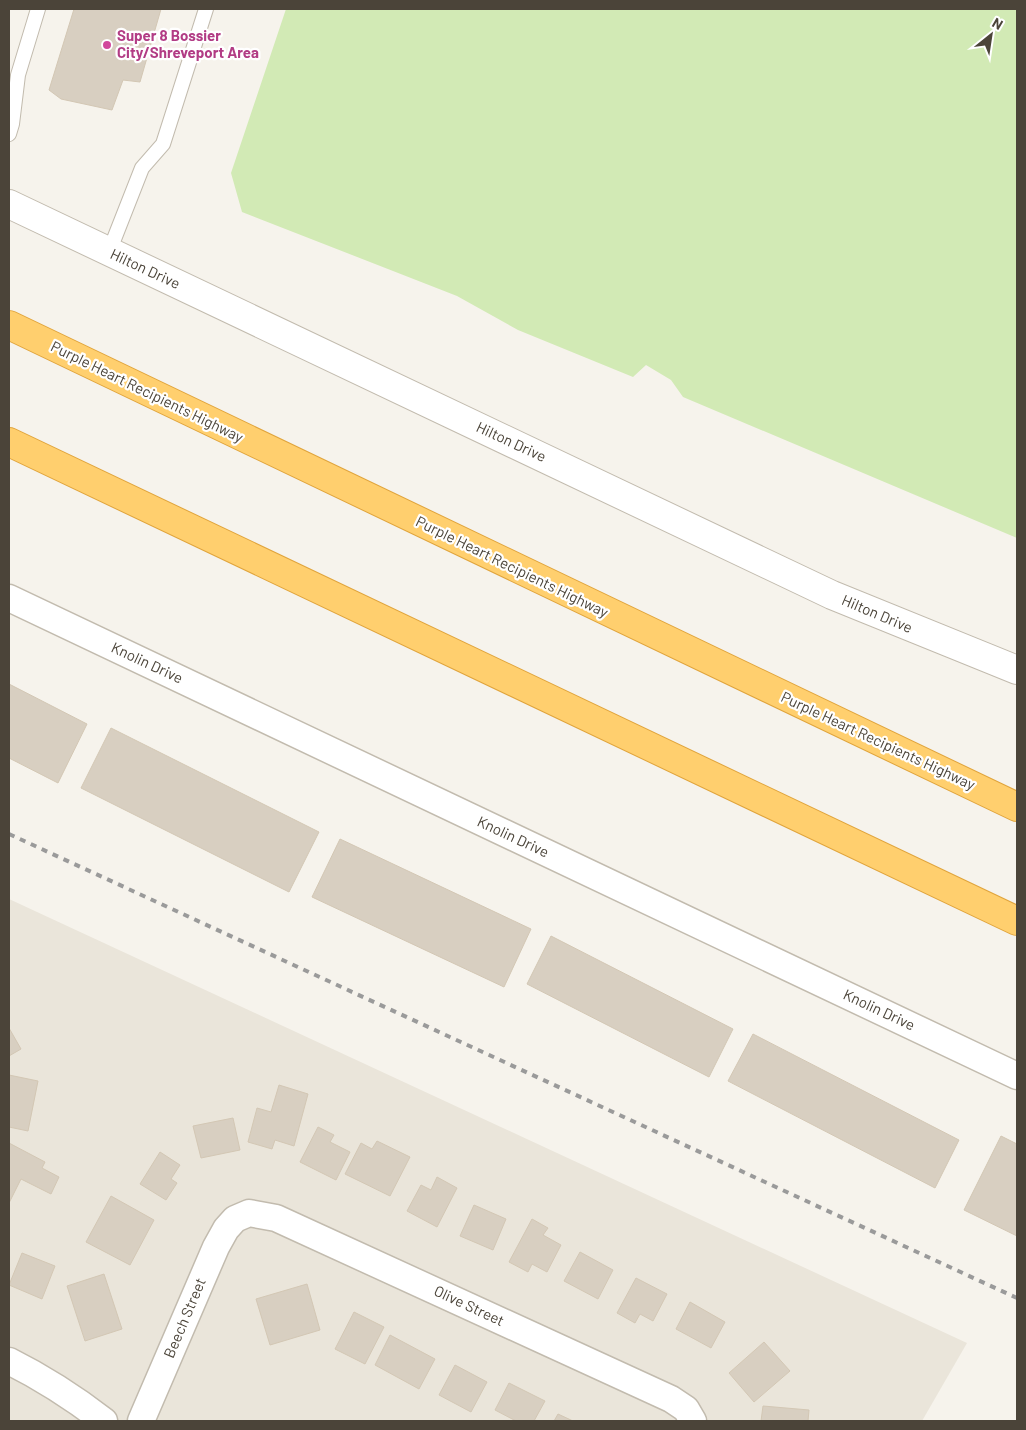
<svg xmlns="http://www.w3.org/2000/svg" width="1026" height="1430" font-family="Barlow,sans-serif">
<style>
.residential{fill:#eae5da}
.green{fill:#d2eab5}
.building{fill:#d8cfc1;stroke:#d3c7b4}
.lines{fill:none;stroke-linecap:round;stroke-linejoin:round}
.service-casing{stroke:#c2bbae;stroke-width:16}
.minor-casing{stroke:#c2bbae;stroke-width:29}
.tertiary-casing{stroke:#c2bbae;stroke-width:30}
.motorway-casing{stroke:#e0a43c;stroke-width:30}
.service{stroke:#fff;stroke-width:14}
.minor{stroke:#fff;stroke-width:26}
.tertiary{stroke:#fff;stroke-width:28}
.motorway{stroke:#ffcf6e;stroke-width:28}
.rail{stroke:#9a9a9a;stroke-width:4;stroke-dasharray:6 6;stroke-linecap:butt}
.hotel-dot{fill:#d1479c;stroke:#fff;stroke-width:2}
.labels{text-anchor:middle;stroke-width:4.5;stroke-linejoin:round;paint-order:stroke}
.hotel-label{font-size:15px;font-weight:bold;fill:#b23c85;stroke:#fff;text-anchor:start}
.street-label{font-size:15px;fill:#4b4439;stroke:#fff}
</style>
<rect width="100%" height="100%" fill="#f6f3ec"/>
<!-- residential -->
<path class="residential" d="M9,899L967,1343L922,1421H9Z"/>
<!-- green -->
<path class="green" d="M286,9H1017V538L683,397L671,380L646,365L633,377L518,330L457,296L242,212L231,173Z"/>
<!-- building -->
<path class="building" d="M74,9H161L140,82L123,80L112,110L61,99L49,90Z
M9,684L87,724L58,783L9,758Z
M111,728L319,832L289,892L81,788Z
M340,839L531,929L504,987L312,897Z
M551,936L733,1029L709,1077L527,984Z
M9,1028L21,1049L9,1056Z
M753,1034L959,1140L935,1188L728,1081Z
M9,1075L38,1081L28,1131L9,1127Z
M279,1085L308,1094L294,1146L275,1140L272,1149L248,1142L257,1108L271,1112Z
M233,1118L240,1150L201,1158L193,1126Z
M318,1127L334,1135L330,1142L350,1152L336,1180L300,1162Z
M1001,1136L1017,1144V1236L964,1210Z
M377,1141L410,1157L390,1196L345,1174L361,1143L372,1149Z
M9,1143L45,1162L42,1168L59,1177L51,1194L21,1179L9,1203Z
M160,1152L180,1165L171,1179L177,1183L166,1200L140,1184Z
M437,1177L457,1188L437,1227L407,1211L421,1185L431,1190Z
M111,1196L154,1220L130,1265L86,1242Z
M474,1205L506,1219L493,1250L460,1236Z
M532,1219L548,1228L543,1235L561,1245L547,1272L532,1264L528,1272L509,1262Z
M580,1252L613,1270L598,1299L564,1281Z
M22,1253L55,1266L42,1299L9,1285Z
M104,1274L122,1329L85,1341L67,1286Z
M636,1278L667,1294L653,1321L640,1314L635,1323L617,1313Z
M307,1284L320,1330L270,1345L256,1299Z
M690,1302L725,1322L711,1348L676,1329Z
M354,1312L384,1327L365,1364L335,1349Z
M390,1335L435,1359L419,1389L375,1365Z
M764,1342L790,1371L754,1402L729,1373Z
M455,1365L487,1382L471,1412L439,1395Z
M509,1383L545,1401L534,1421H516L495,1410Z
M763,1406L809,1410L808,1421H761Z
M558,1414L573,1421H554Z"/>
<g class="lines">
<defs>
<path id="service" d="M9,134L12,124L18,75L38,9
M109,252L142,168L163,144L206,9"/>
<path id="minor" d="M9,598L1017,1076
M9,1361C43,1378 74,1398 104,1421
M141,1421L216,1247L226,1229L235,1219L249,1213L276,1218L671,1399L686,1409L693,1421"/>
<path id="tertiary" d="M9,204L832,595L1017,670"/>
<path id="motorway" d="M9,325L1017,807
M9,442L1017,921"/>
</defs>
<!-- service casing -->
<use href="#service" class="service-casing"/>
<!-- minor casing -->
<use href="#minor" class="minor-casing"/>
<!-- tertiary casing -->
<use href="#tertiary" class="tertiary-casing"/>
<!-- motorway casing -->
<use href="#motorway" class="motorway-casing"/>
<!-- service -->
<use href="#service" class="service"/>
<!-- minor -->
<use href="#minor" class="minor"/>
<!-- tertiary -->
<use href="#tertiary" class="tertiary"/>
<!-- motorway -->
<use href="#motorway" class="motorway"/>
<!-- rail -->
<path class="rail" d="M9,834L1017,1298"/>
</g>
<!-- markers -->
<circle class="hotel-dot" cx="107" cy="45" r="5"/>
<g class="labels">
<!-- hotel labels -->
<g class="hotel-label">
<text x="117" y="41">Super 8 Bossier<tspan x="117" dy="17">City/Shreveport Area</tspan></text>
</g>
<!-- street labels -->
<g class="street-label">
<text transform="translate(145 269) rotate(25)" y="5">Hilton Drive</text>
<text transform="translate(147 392) rotate(26)" y="5">Purple Heart Recipients Highway</text>
<text transform="translate(511 442) rotate(25)" y="5">Hilton Drive</text>
<text transform="translate(512 567) rotate(26)" y="5">Purple Heart Recipients Highway</text>
<text transform="translate(877 614) rotate(23)" y="5">Hilton Drive</text>
<text transform="translate(147 663) rotate(25)" y="5">Knolin Drive</text>
<text transform="translate(878 741) rotate(25)" y="5">Purple Heart Recipients Highway</text>
<text transform="translate(513 837) rotate(25)" y="5">Knolin Drive</text>
<text transform="translate(879 1010) rotate(25)" y="5">Knolin Drive</text>
<text transform="translate(469 1306) rotate(25)" y="5">Olive Street</text>
<text transform="translate(185 1318) rotate(-67)" y="5">Beech Street</text>
</g>
</g>
<!-- border -->
<rect width="1026" height="1430" fill="none" stroke="#4b4439" stroke-width="20"/>
<!-- north arrow -->
<g transform="translate(991 35) rotate(30)" stroke="#ffffff" stroke-width="4" paint-order="stroke">
<path d="M0-4L9 19L0 12L-9 19Z" fill="#4b4439"/>
<text y="-8" font-size="14" font-weight="bold" text-anchor="middle" fill="#4b4439">N</text>
</g>
</svg>
